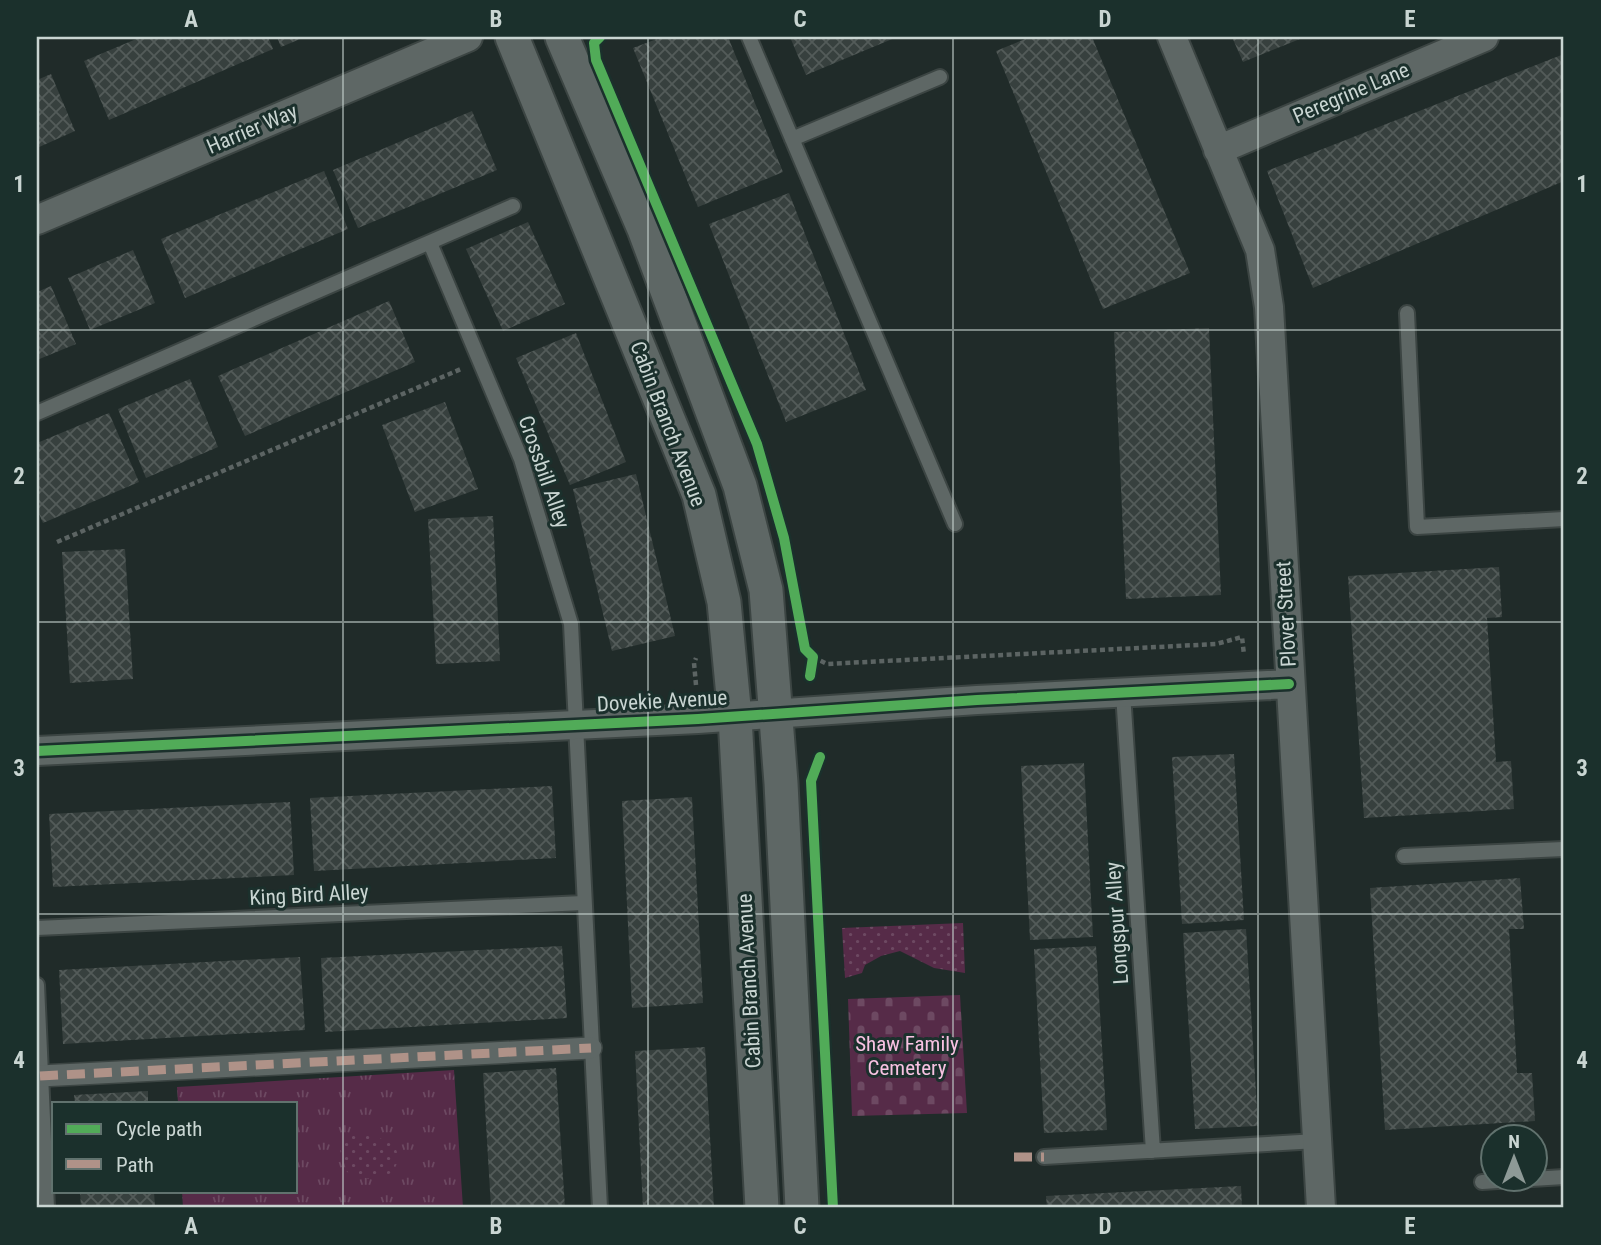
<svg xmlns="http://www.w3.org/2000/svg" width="1601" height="1245" font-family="'Roboto Condensed',sans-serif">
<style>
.grass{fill:url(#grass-tufts)}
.cemetery{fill:url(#cemetery-stones)}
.park{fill:url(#park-dots)}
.building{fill:url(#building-cross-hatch)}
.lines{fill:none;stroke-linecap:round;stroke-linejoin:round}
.service-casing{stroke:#3c4543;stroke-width:18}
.pedestrian-casing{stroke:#3c4543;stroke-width:24}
.minor-casing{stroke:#3c4543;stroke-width:32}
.tertiary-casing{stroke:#3c4543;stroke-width:37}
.path{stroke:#5c6463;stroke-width:4.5;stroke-dasharray:5 3.5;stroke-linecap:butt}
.service{stroke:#5e6765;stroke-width:14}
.pedestrian{stroke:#5e6765;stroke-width:21}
.minor{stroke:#5e6765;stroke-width:28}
.tertiary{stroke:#5e6765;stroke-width:33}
.quiet{stroke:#af9288;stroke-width:9;stroke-dasharray:18 9;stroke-linecap:butt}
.cycleway-casing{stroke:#1b302c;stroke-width:15}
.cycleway{stroke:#51ab58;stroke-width:10}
.grid{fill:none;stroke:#c9d5d2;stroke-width:2;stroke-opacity:0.55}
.labels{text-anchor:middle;stroke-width:6;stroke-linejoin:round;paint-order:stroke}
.street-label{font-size:21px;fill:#c9d5d2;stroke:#1b302c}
.park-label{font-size:21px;fill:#f8c2e2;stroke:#1b302c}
.neatline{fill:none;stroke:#c9d5d2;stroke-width:2.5}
.grid-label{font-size:23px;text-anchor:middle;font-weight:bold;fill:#c9d5d2}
</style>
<defs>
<pattern id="grass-tufts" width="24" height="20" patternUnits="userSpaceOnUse" patternTransform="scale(1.75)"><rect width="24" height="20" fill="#562b48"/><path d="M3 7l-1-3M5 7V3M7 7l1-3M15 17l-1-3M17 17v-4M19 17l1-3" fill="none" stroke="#6d4962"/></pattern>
<pattern id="cemetery-stones" width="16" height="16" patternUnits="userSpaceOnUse" patternTransform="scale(1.75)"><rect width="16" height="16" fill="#562b48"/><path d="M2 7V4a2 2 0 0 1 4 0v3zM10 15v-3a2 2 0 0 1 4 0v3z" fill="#6d4962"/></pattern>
<pattern id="park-dots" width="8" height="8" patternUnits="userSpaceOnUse" patternTransform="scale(1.75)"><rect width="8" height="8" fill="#562b48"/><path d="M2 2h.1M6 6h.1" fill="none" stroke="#6d4962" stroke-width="1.8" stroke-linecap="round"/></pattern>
<pattern id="building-cross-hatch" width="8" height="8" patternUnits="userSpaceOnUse" patternTransform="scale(1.75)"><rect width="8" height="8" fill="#37403e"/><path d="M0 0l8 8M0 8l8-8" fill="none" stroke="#535b59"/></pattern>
</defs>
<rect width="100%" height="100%" fill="#202b29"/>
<!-- grass -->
<path class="grass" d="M454,1070L463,1208H183L182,1191H296V1103H178L177,1087Z"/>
<!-- cemetery -->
<path class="cemetery" d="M960,995L967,1113L852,1116L848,999Z"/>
<!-- park -->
<path class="park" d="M963,923L965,973L934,968L900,951L881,956L865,965L862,973L845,978L842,928Z
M352,1134L375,1136L395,1145L399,1160L392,1173L369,1179L347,1172L339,1147Z"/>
<!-- building -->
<path class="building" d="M141,37H268L273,49L109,120L84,61Z
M277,37H305L281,47Z
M662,37H728L783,172L698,207L633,48Z
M790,37H897L806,75Z
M1030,37H1092L1190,273L1103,309L996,51Z
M1232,37H1305L1243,62Z
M1564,54V181L1313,288L1267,171Z
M51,74L75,131L37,148V80Z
M472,111L497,170L358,228L333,170Z
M324,171L348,229L185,298L161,239Z
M789,193L866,390L786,422L709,224Z
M528,222L565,304L503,331L466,249Z
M133,250L155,303L90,330L68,278Z
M51,286L76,344L37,360V292Z
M389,301L415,362L245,436L218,376Z
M1209,328L1221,595L1126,599L1114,332Z
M576,333L626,462L570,485L516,358Z
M190,379L218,447L146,478L118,409Z
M445,402L478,489L415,512L382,425Z
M109,413L139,482L43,523L37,509V443Z
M636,474L675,636L612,651L573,489Z
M493,516L500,661L436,664L428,519Z
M125,549L133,679L70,683L62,552Z
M1499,567L1502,617L1487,618L1496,762L1511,761L1514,809L1364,818L1348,576Z
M1234,754L1244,920L1182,924L1172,757Z
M1084,763L1093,937L1030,940L1021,766Z
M552,786L556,858L314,871L310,798Z
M692,797L703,1003L632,1008L622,801Z
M290,802L294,875L53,887L49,814Z
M1520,878L1524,929H1509L1517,1073H1532L1535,1121L1385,1130L1370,888Z
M1246,929L1258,1126L1195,1129L1183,933Z
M562,946L567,1018L325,1032L321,958Z
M1096,946L1107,1130L1044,1133L1034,949Z
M300,957L305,1030L63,1044L59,970Z
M705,1047L714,1208H643L635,1051Z
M556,1068L565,1208H491L483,1073Z
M148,1091V1103H75L74,1095Z
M1241,1186L1242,1208H1047L1046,1196Z
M80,1191H154L155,1208H81Z"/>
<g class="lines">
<defs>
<path id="service" d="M749,37L955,524
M792,139L940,77
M430,243L521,459L571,624L600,1208
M1407,313L1417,527L1564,519
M37,413L513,206
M1123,693L1153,1151
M1404,856L1564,849
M37,928L583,903
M37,985L47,1208
M1044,1157L1317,1141
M1482,1182L1564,1177"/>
<path id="pedestrian" d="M40,1076L591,1048"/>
<path id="minor" d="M1172,37L1260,250L1269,307L1321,1208
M1218,150L1484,37
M37,220L468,37
M37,751L698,719L977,700L1289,684"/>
<path id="tertiary" d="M512,37L699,495L724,602L735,717L762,1208
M562,37L644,229L740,486L766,590L781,783L802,1208"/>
</defs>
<!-- service casing -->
<use href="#service" class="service-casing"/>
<!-- pedestrian casing -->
<use href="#pedestrian" class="pedestrian-casing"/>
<!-- minor casing -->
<use href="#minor" class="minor-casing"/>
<!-- tertiary casing -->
<use href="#tertiary" class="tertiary-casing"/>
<!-- path -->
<path class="path" d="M57,542L461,369
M813,657L827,664L1216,644L1242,637L1244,655
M696,685L694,663L696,658"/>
<!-- service -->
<use href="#service" class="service"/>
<!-- pedestrian -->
<use href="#pedestrian" class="pedestrian"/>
<!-- minor -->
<use href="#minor" class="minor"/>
<!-- tertiary -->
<use href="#tertiary" class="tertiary"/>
<!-- quiet -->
<path class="quiet" d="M40,1076L591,1048
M1014,1157H1044"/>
<defs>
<path id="cycleway" d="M600,37L594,43L596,60L757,444L784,538L805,649L813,657L810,676
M37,751L698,719L977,700L1289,684
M820,757L811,781L833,1208"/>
</defs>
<!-- cycleway casing -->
<use href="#cycleway" class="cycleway-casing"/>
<!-- cycleway -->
<use href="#cycleway" class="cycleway"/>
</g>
<!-- grid -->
<path class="grid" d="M343,37V1208M648,37V1208M953,37V1208M1258,37V1208M37,330H1564M37,622H1564M37,914H1564"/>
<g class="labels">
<!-- street labels -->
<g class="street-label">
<text transform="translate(1351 93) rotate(-23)" y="7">Peregrine Lane</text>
<text transform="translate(252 129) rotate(-23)" y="7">Harrier Way</text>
<text transform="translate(668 424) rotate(69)" y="7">Cabin Branch Avenue</text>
<text transform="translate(544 472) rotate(71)" y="7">Crossbill Alley</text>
<text transform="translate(1286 614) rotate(-93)" y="7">Plover Street</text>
<text transform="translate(662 701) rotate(-3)" y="7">Dovekie Avenue</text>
<text transform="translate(309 895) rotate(-3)" y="7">King Bird Alley</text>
<text transform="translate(1117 923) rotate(-94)" y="7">Longspur Alley</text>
<text transform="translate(749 981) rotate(-93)" y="7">Cabin Branch Avenue</text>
</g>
<!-- park labels -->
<g class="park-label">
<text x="907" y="1051">Shaw Family<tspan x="907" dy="24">Cemetery</tspan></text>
</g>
</g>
<!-- border -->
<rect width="1601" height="1245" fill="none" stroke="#1b302c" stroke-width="77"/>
<!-- legend -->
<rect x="52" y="1102" width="245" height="91" fill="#1b302c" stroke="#61726e" stroke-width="2"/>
<rect x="66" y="1124" width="35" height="10" fill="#51ab58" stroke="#61726e" stroke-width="2"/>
<text x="116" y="1136" font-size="21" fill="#c9d5d2">Cycle path</text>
<rect x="66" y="1159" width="35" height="10" fill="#af9288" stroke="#61726e" stroke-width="2"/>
<text x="116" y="1172" font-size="21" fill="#c9d5d2">Path</text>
<!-- north arrow -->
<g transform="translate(1514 1158)"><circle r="33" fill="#1b302c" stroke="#61726e" stroke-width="2"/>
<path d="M0-5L12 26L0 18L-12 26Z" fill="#8e9a97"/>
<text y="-10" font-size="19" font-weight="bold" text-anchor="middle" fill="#c9d5d2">N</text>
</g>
<rect x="38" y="38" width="1524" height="1168" class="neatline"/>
<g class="grid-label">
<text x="191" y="27">A</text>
<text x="496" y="27">B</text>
<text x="800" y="27">C</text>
<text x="1105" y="27">D</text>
<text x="1410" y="27">E</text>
<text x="19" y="192">1</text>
<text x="1582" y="192">1</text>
<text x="19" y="484">2</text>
<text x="1582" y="484">2</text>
<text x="19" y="776">3</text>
<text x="1582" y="776">3</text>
<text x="19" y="1068">4</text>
<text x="1582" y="1068">4</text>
<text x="191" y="1234">A</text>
<text x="496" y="1234">B</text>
<text x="800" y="1234">C</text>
<text x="1105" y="1234">D</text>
<text x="1410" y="1234">E</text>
</g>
</svg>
